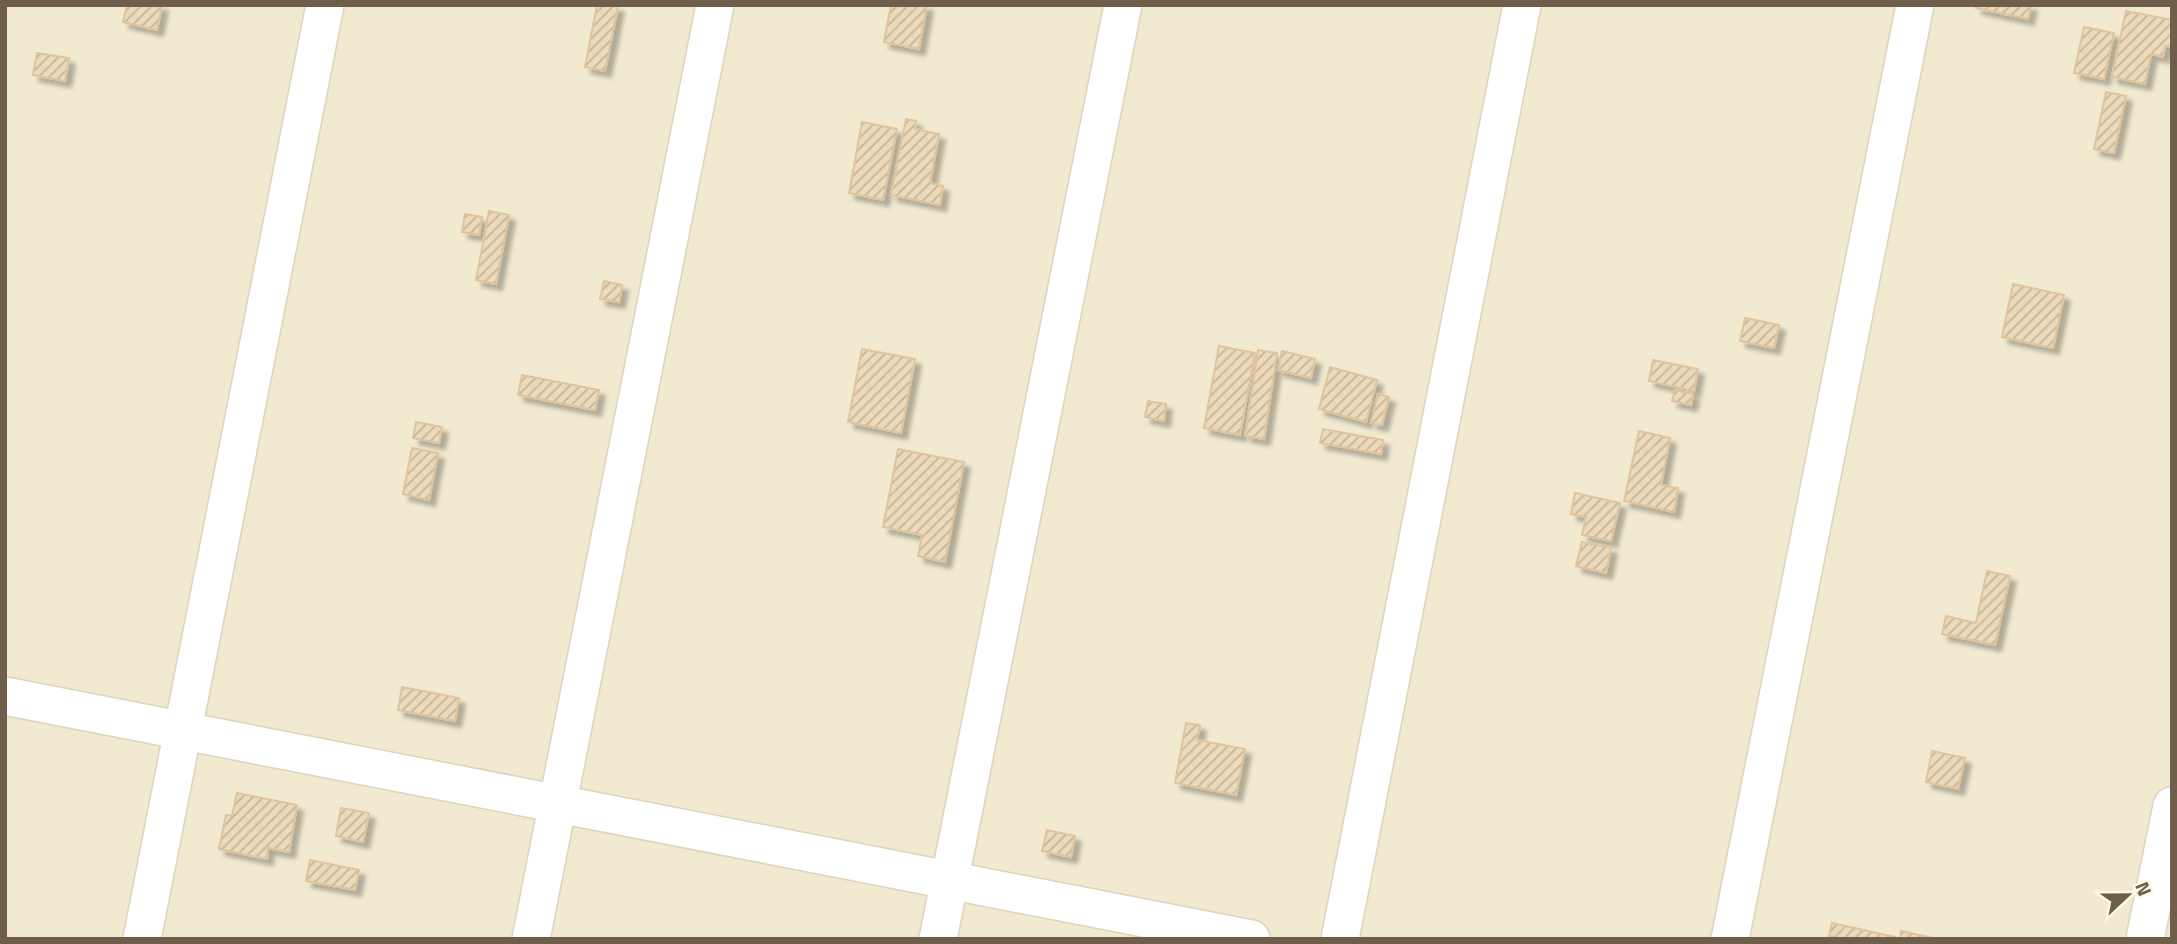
<svg xmlns="http://www.w3.org/2000/svg" width="2177" height="944" font-family="'Titillium Web',sans-serif">
<style>
.residential{fill:#f1e9d0}
.building{fill:url(#building-hatch);stroke:#dfc49d;stroke-width:2;filter:url(#shadow)}
.lines{fill:none;stroke-linecap:round;stroke-linejoin:round}
.minor-casing{stroke:#ddd3be;stroke-width:40}
.minor{stroke:#fff;stroke-width:37}
</style>
<defs>
<pattern id="building-hatch" width="6" height="6" patternUnits="userSpaceOnUse" patternTransform="scale(1.75)"><rect width="6" height="6" fill="#eddabb"/><path d="M-1 1l2-2M0 6l6-6M5 7l2-2" fill="none" stroke="#c4b49a"/></pattern>
<filter id="shadow"><feDropShadow dx="6" dy="6" stdDeviation="2" flood-color="#0004"/></filter>
</defs>
<rect width="100%" height="100%" fill="#faf6e1"/>
<!-- residential -->
<path class="residential" d="M5,5H2172V939H5Z"/>
<!-- building -->
<path class="building" d="M127,5H162L157,30L123,22Z
M597,5L618,6L605,71L585,67Z
M891,5H927L919,49L884,42Z
M1976,5H2031L2028,19L1976,8Z
M2126,11L2172,20V47L2165,46L2163,57L2151,54L2145,84L2112,77Z
M2084,27L2114,33L2104,79L2074,73Z
M37,53L69,58L65,81L33,75Z
M2106,92L2126,96L2114,153L2094,149Z
M906,119L916,121L915,129L939,134L930,183L943,186L940,205L891,195Z
M862,122L897,129L883,200L849,193Z
M489,211L509,215L496,284L476,280Z
M465,214L482,217L479,235L462,232Z
M604,281L622,285L619,302L600,299Z
M2013,284L2064,295L2053,348L2002,337Z
M1745,318L1779,325L1774,348L1740,341Z
M1219,346L1255,353L1240,435L1204,428Z
M862,349L915,359L901,433L848,422Z
M1258,350L1277,353L1264,439L1245,436Z
M1282,351L1315,359L1311,378L1278,370Z
M1653,360L1698,369L1694,391L1649,381Z
M1330,367L1377,380L1366,422L1319,409Z
M522,375L599,390L595,410L518,395Z
M1675,390L1693,394L1691,405L1672,401Z
M1378,394L1389,397L1382,425L1371,423Z
M1148,401L1166,404L1164,421L1145,417Z
M416,422L442,427L439,443L413,438Z
M1323,429L1383,440L1381,454L1320,443Z
M1639,431L1670,438L1661,485L1678,488L1674,512L1624,501Z
M412,448L438,453L429,500L403,494Z
M898,449L964,462L945,562L918,556L922,535L883,527Z
M1575,493L1620,503L1611,541L1582,535L1586,517L1571,514Z
M1582,542L1611,548L1606,573L1576,566Z
M1987,571L2010,576L1995,645L1942,634L1946,616L1976,623Z
M402,687L459,698L455,721L398,710Z
M1186,723L1200,725L1197,740L1245,749L1236,795L1175,783Z
M1932,751L1965,758L1958,789L1926,782Z
M237,793L297,805L289,852L268,848L267,859L219,849L226,815L232,816Z
M341,808L369,813L363,842L336,836Z
M1047,830L1075,836L1071,857L1042,851Z
M310,860L359,870L355,890L306,881Z
M1832,923L1895,937L1894,939H1840L1829,936Z
M1901,931L1938,939H1900Z"/>
<g class="lines">
<defs>
<path id="minor" d="M5,696L1251,939
M142,939L325,5
M531,939L715,5
M938,939L1123,5
M1340,939L1522,5
M1730,939L1915,5
M2145,939L2172,806"/>
</defs>
<!-- minor casing -->
<use href="#minor" class="minor-casing"/>
<!-- minor -->
<use href="#minor" class="minor"/>
</g>
<!-- border -->
<rect width="2177" height="944" fill="none" stroke="#6f5f4a" stroke-width="14"/>
<!-- north arrow -->
<g transform="translate(2128 895) rotate(68)" stroke="#fdf9e7" stroke-width="5" paint-order="stroke">
<path d="M0-5L12 26L0 18L-12 26Z" fill="#6f5f4a"/>
<text y="-10" font-size="19" font-weight="bold" text-anchor="middle" fill="#6f5f4a">N</text>
</g>
</svg>
